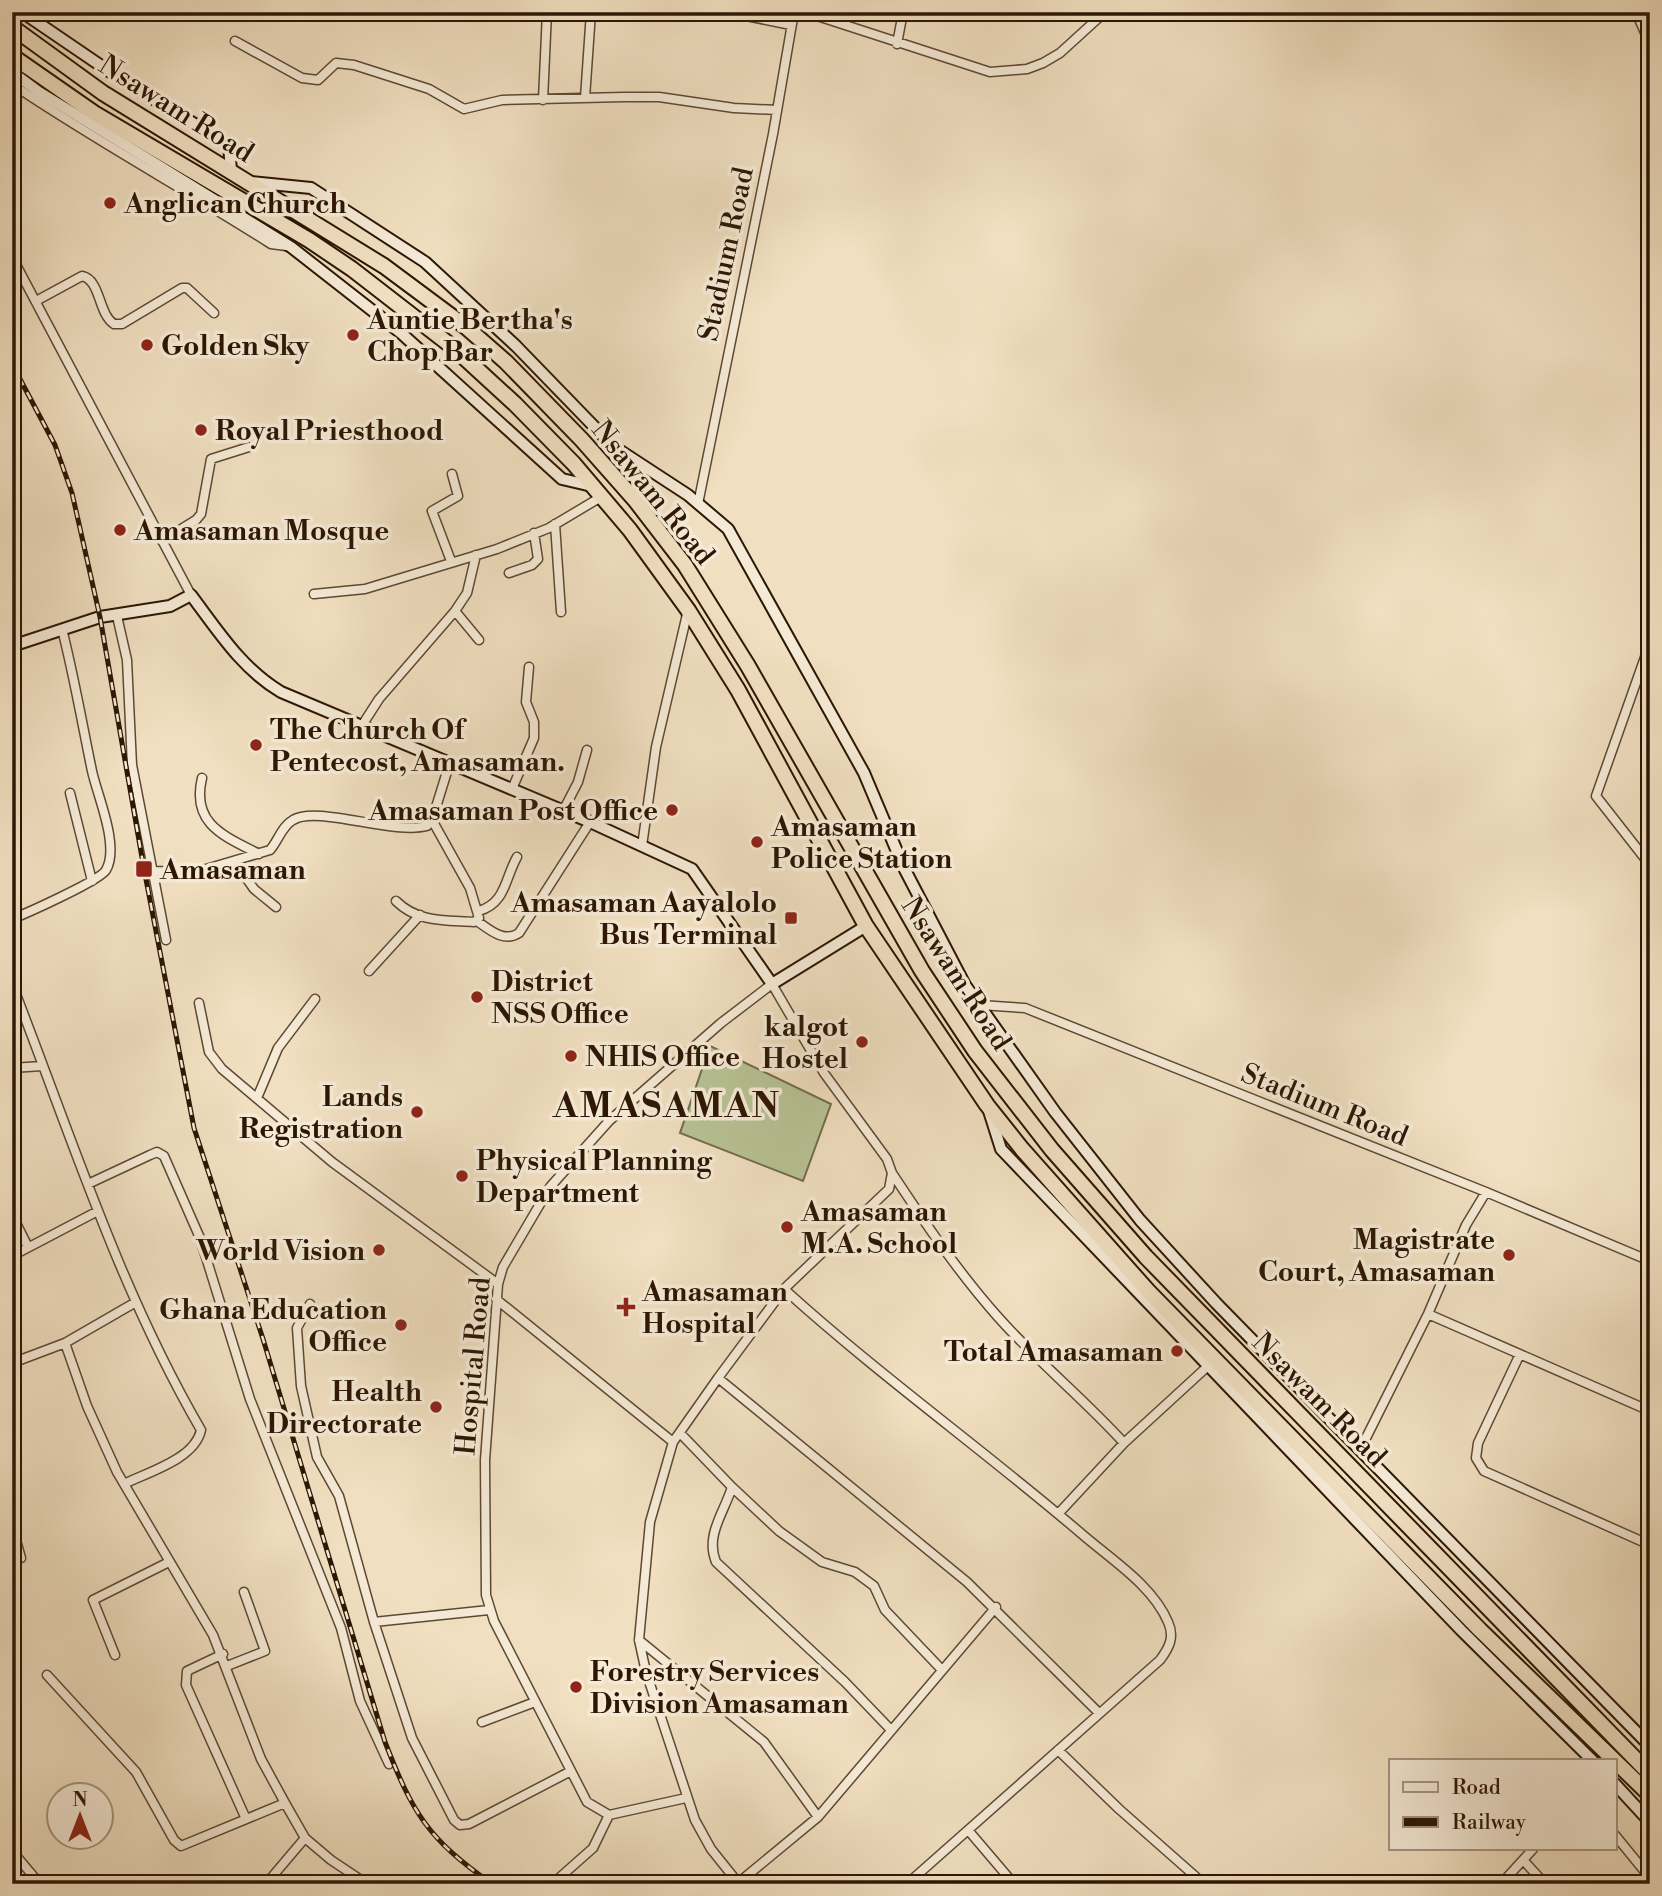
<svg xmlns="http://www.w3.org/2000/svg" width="1662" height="1896" font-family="'Libre Bodoni',serif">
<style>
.grass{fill:#b7c294;stroke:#726c4c;stroke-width:2}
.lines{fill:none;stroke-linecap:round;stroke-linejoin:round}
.street-casing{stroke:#5e4833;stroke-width:11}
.secondary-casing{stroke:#2d1604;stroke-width:14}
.highway-casing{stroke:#2d1604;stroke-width:18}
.street{stroke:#f5ead6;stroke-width:8}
.secondary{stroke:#f5ead6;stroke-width:10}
.highway{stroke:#f0dfc0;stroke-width:14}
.rail-casing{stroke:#2d1604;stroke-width:5}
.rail{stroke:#f5ead6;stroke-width:2.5;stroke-dasharray:8;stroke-linecap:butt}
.poi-dot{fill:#8f2418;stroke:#f5ead6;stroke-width:2.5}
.labels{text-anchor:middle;stroke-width:7;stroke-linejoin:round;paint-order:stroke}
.street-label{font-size:28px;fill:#2d1604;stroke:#f5ead6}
.poi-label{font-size:28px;font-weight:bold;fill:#2d1604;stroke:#f5ead6;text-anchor:start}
.district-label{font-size:35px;font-weight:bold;letter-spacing:2px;fill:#2d1604;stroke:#f5ead6}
</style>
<rect width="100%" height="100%" fill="#f0dfc0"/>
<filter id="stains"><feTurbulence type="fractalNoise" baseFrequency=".00286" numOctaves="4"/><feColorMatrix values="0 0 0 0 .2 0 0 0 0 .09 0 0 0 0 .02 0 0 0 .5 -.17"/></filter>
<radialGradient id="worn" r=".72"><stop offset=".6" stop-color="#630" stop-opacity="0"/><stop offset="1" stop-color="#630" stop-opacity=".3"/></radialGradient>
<!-- grass -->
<path class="grass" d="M710,1046L831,1104L803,1181L680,1133Z"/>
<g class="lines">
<defs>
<path id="street" d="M727,12L791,25
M805,12L990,72L1027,69L1043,63L1060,53L1105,12
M1636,12L1650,44
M235,41L302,78L318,80L336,63L354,65L429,89L464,109L502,100L624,97H659L734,108L777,110
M897,44L903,12
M12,84C96,141 185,189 271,244L286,246
M585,98L591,12
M543,100L547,12
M12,257L191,595
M36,301L82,276C101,280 98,314 114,324H122L182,288H187L214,313
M698,504L773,134L794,12
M555,524L561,612
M162,541L196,520L201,514L211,459L249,447
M451,561L432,511L458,496L452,474
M509,573L532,565L538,559L534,533
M314,594L365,589L497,549L549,528L601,497
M455,611L479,640
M117,616L127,660L132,765L166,940
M1650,643L1596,796L1650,865
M361,727L379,699L455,611L467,593L476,555
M202,778C191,824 224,836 259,854
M512,789L534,738V722L526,702L529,667
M70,793L92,881
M563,811L578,782L587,750
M642,846L656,747L688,610
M235,862L254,889L276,907
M151,871L196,872L270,850C278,841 282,826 293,820C317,805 392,835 427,826L432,820L450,762
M396,901C418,923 446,920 474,922L479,918L470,888L432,820
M479,911C506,903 505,878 517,857
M12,919C27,913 101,880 106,870C120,846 97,795 92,771C82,723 74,676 62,629
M477,921C490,930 504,943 519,933L590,822
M369,971L420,915
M12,984C71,1135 119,1289 201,1430C195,1459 148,1472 124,1484
M199,1003L209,1052L222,1069L332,1162L498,1284
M980,1005L1025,1008L1486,1192L1650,1261
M12,1068L42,1066
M257,1098L278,1048L315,999
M88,1184L150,1155L157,1152L164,1156L200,1238L250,1399L341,1628L360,1701L389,1764
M12,1215L28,1247
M12,1256L96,1212
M784,1289C880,1376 985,1451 1083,1535C1112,1560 1153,1586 1168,1622C1175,1637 1169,1648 1160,1660L907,1884
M496,1299L673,1442
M310,1304L297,1328L301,1386L317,1457L339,1496L374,1622L489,1610
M1428,1314L1650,1411
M65,1343L87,1406L117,1472L213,1635L261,1759L285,1803L305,1838L331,1860L367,1884
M1520,1354L1478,1443L1476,1458L1484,1471L1650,1545
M12,1363L65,1343L136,1302
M718,1378L967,1582L1099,1713
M680,1433L732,1487C724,1513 705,1535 716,1562L845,1682L891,1730
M1360,1450L1428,1314L1466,1225L1486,1192
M732,1487L779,1531L822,1562L855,1572L874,1586L885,1610L942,1670
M1058,1514L1124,1443L1208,1366
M12,1526L21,1558
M374,1622L412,1738L454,1820L460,1825L469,1824L571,1771
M639,1640L764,1742L818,1817
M223,1654L187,1671L186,1685L246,1819
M115,1655L93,1600L169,1562
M227,1666L265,1651L244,1592
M47,1675L136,1772L174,1840L181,1846L285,1803
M482,1722L535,1702
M1058,1750L1119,1809L1204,1884
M686,1798L609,1815L587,1802L494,1621L486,1595L485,1460L498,1284L503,1267L550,1187L609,1121L721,1023L772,984L824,1073L887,1159L892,1173C925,1223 958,1272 998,1317C1037,1361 1084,1399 1124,1443
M968,1830L1014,1884
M1615,1835L1650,1878
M12,1851L40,1884
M1524,1861L1545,1884
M558,1879L593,1848L609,1815
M738,1883L818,1817L996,1607
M266,1884L305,1838
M739,1884L711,1849L695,1820L646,1672L639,1640L650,1522L673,1442L718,1378L784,1289L889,1189L892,1173
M1501,1884L1533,1849"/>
<path id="secondary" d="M22,12L116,76L229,145L231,171
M12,72L39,92L291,247L401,333L562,479L592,486
M250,182L311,188L425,262L516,346L613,446L688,495L728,529L864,773L904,868L965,985L1055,1112L1140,1220L1216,1303L1650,1746
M12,646L100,617L170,606L191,595C218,631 242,669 281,692L590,822L692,869L772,984L866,926
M989,1111L1001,1149L1461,1630L1593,1761
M1615,1784L1650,1822"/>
<path id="highway" d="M12,27L103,93L384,266L466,327L506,362L582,440L635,500L685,565L748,666L922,971L975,1051L1052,1150L1146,1257L1650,1774
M12,56L94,113L309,240L352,269L454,348L515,404L574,464L630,530L688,610L738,690L866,926L987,1105L1022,1149L1148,1291L1480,1630L1650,1795"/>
</defs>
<!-- street casing -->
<use href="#street" class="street-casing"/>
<!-- secondary casing -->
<use href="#secondary" class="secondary-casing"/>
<!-- highway casing -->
<use href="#highway" class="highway-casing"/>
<!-- street -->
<use href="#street" class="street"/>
<!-- secondary -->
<use href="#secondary" class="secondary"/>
<!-- highway -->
<use href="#highway" class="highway"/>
<defs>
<path id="rail" d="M12,364L55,445L72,493L100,617L144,869L194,1128L263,1339L385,1742C413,1814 428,1839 492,1884"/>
</defs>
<!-- rail casing -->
<use href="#rail" class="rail-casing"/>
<!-- rail -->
<use href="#rail" class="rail"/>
</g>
<!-- markers -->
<g class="poi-dot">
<circle cx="110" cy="203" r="7"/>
<circle cx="353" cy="335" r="7"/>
<circle cx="147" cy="345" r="7"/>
<circle cx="201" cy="430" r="7"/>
<circle cx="120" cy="530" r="7"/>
<circle cx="256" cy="745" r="7"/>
<circle cx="672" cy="810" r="7"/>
<circle cx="757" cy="842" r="7"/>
<rect x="135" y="860" width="18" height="18" rx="3.5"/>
<rect x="784" y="911" width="14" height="14" rx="3.5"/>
<circle cx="477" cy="997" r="7"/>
<circle cx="862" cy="1042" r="7"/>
<circle cx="571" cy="1056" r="7"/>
<circle cx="417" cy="1112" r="7"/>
<circle cx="462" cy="1176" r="7"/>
<circle cx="787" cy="1227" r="7"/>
<circle cx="379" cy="1250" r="7"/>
<circle cx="1509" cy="1255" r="7"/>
<path d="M622.5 1296.5h7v7h7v7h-7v7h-7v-7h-7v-7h7z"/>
<circle cx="401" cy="1325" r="7"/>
<circle cx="1177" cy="1351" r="7"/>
<circle cx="436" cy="1407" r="7"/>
<circle cx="576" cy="1687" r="7"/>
</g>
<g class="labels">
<!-- street labels -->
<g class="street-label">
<text transform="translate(177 108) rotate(32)" y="10">Nsawam Road</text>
<text transform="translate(725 254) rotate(-78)" y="10">Stadium Road</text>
<text transform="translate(654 492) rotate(51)" y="10">Nsawam Road</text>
<text transform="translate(957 973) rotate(57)" y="10">Nsawam Road</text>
<text transform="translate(1325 1104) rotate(22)" y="10">Stadium Road</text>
<text transform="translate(472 1366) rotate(-85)" y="10">Hospital Road</text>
<text transform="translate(1320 1399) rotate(45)" y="10">Nsawam Road</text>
</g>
<!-- poi labels -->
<g class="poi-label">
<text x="124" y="213">Anglican Church</text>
<text x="367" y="329">Auntie Bertha's<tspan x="367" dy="32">Chop Bar</tspan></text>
<text x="161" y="355">Golden Sky</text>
<text x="215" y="440">Royal Priesthood</text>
<text x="134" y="540">Amasaman Mosque</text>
<text x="270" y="739">The Church Of<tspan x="270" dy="32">Pentecost, Amasaman.</tspan></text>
<text x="658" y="820" text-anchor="end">Amasaman Post Office</text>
<text x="771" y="836">Amasaman<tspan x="771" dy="32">Police Station</tspan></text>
<text x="160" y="879">Amasaman</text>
<text x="777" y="912" text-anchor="end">Amasaman Aayalolo<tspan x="777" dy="32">Bus Terminal</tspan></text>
<text x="491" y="991">District<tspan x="491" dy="32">NSS Office</tspan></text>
<text x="848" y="1036" text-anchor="end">kalgot<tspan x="848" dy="32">Hostel</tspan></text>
<text x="585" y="1066">NHIS Office</text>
<text x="403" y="1106" text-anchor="end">Lands<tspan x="403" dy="32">Registration</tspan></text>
<text x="476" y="1170">Physical Planning<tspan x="476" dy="32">Department</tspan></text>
<text x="801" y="1221">Amasaman<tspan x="801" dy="32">M.A. School</tspan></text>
<text x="1495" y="1249" text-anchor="end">Magistrate<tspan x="1495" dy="32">Court, Amasaman</tspan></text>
<text x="365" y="1260" text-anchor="end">World Vision</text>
<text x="642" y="1301">Amasaman<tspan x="642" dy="32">Hospital</tspan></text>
<text x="387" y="1319" text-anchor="end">Ghana Education<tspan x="387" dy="32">Office</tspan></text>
<text x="1163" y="1361" text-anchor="end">Total Amasaman</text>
<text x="422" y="1401" text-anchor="end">Health<tspan x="422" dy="32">Directorate</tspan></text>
<text x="590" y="1681">Forestry Services<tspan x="590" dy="32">Division Amasaman</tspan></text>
</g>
<!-- district labels -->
<g class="district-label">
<text x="667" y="1117">AMASAMAN</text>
</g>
</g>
<!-- margin -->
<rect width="1662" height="1896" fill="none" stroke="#f0dfc0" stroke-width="42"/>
<rect x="14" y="14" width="1634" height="1868" fill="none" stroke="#2d1604" stroke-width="3.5"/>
<rect x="21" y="21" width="1620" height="1854" fill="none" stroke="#2d1604" stroke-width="2"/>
<!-- legend -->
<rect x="1389" y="1759" width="228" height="91" fill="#f5ead6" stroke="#a59582" stroke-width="2"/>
<rect x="1403" y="1782" width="35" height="10" fill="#f5ead6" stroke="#a59582" stroke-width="2"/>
<text x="1452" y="1794" font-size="21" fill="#2d1604">Road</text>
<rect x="1403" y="1817" width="35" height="10" fill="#2d1604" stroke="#a59582" stroke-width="2"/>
<text x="1452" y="1829" font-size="21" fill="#2d1604">Railway</text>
<!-- north arrow -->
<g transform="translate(80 1816)"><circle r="33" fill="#f5ead6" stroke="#a59582" stroke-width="2"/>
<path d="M0-5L12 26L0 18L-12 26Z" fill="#8f2418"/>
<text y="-10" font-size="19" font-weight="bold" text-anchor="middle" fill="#2d1604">N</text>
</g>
<rect width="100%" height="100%" filter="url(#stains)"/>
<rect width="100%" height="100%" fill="url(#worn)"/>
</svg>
